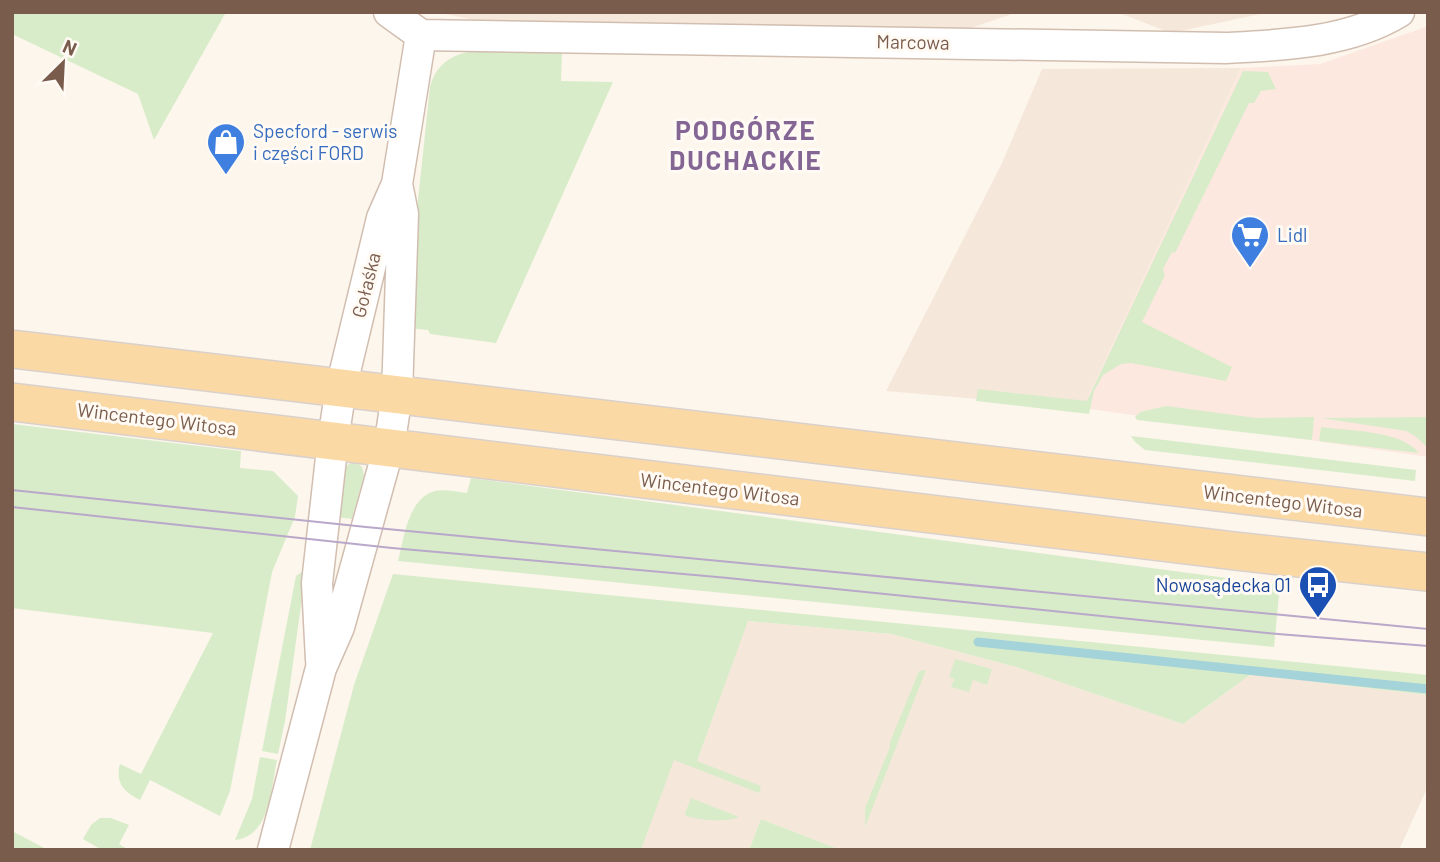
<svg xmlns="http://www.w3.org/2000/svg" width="1440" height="862" font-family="Barlow,sans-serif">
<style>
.residential{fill:#f5e8da}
.commercial{fill:#fde8e0}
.green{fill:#d8ecc9}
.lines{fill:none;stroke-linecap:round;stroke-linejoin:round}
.stream{stroke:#a5d3da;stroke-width:9}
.minor-casing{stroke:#d1beb0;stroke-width:33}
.major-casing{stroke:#dad1cd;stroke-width:40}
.minor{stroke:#fff;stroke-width:30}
.major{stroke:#fbd9a5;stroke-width:37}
.tram{stroke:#b9a8c9;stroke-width:2}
.labels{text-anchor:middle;stroke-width:6;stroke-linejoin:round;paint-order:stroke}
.street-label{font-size:19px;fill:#7a5c4d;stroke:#fffaf3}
.shop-label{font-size:19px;fill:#366cbe;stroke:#fffaf3;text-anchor:start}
.transit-label{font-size:19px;fill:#164399;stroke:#fffaf3;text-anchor:end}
.district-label{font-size:26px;font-weight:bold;letter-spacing:2px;fill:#846695;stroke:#fffaf3}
</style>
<rect width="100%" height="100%" fill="#fdf6ec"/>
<!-- residential -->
<path class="residential" d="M435,12H1018L965,30L485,22Z
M1117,12H1270L1171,33Z
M1241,68L1083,408L886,391L1002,163L1042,69Z
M747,621L891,634L1016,667L1183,724L1254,672L1315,682L1428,695V786L1399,850H841L761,819L749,850H641L676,753L697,761Z"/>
<!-- commercial -->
<path class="commercial" d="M1428,26V457L1083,408L1241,68L1320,64Z"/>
<!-- green -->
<path class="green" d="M12,12H226L154,140L138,94L12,34Z
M474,51L562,52L561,81L613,82L496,343L430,334L428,330L409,328L411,266L430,87C436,64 452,54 474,51Z
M1243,71L1268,72L1276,89L1261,91L1254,103H1249L1175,253L1172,252L1163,269L1165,275L1142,322L1232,367L1226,381L1131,363L1121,364L1103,375L1094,391L1089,414L976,401L978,389L1087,401Z
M1166,406L1256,418L1314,417L1312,440L1137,420L1135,417L1140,412Z
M1428,417V448L1415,436L1406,431L1321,418Z
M12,424L241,451L240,468L273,471L298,496L295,517L272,572L230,791L220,816L150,780L140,800C124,792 115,783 120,764L141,774L213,633L12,608Z
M1321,427C1349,431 1401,430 1419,453L1319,441Z
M1131,436L1416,470L1415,481L1145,450L1135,442Z
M356,462L362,467L364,475L352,519L337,517L344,468L349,464Z
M471,478L1280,585L1274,647L398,561C404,538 408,498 435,491C444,489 457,492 467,493Z
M306,569L285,721L278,754L262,751L296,576Z
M393,574L1428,675V695L1315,682L1254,672L1183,724L1016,667L891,634L748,621L697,761L761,786L759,793L674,760L641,850H310L354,685Z
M955,659L992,669L987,685L973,680L969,692L951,687L954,679L949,677Z
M926,670L865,827V808L890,747V742L919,671Z
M260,757L277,760C271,787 271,836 235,840L252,799Z
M691,798L739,817C727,823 699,820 686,816L685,813Z
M100,818H111L129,825L119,844L129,850H102L83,839L91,825Z
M761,819L841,850H749Z
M12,831L48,850H12Z"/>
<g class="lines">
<!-- stream -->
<path class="stream" d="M978,642L1428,689"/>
<defs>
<path id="minor" d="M389,12L421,35
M421,35L1226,48C1284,45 1348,43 1399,12
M321,660L317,583L333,440L341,388L382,218L397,184L421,35
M273,850L321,668L339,627L389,447L397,395L403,214L397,184"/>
<path id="major" d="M12,349L1428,517
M12,402L1235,551L1428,572"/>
</defs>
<!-- minor casing -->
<use href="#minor" class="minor-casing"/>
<!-- major casing -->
<use href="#major" class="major-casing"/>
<!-- minor -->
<use href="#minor" class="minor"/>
<!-- major -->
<use href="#major" class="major"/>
<!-- tram -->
<path class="tram" d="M12,490L366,527L1428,629
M12,507L392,548L728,578L1278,634L1428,646"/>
</g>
<!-- icons -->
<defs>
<symbol id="shop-pin" viewBox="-11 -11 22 30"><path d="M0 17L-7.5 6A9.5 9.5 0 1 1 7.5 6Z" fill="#3f7fe0" stroke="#fffaf3"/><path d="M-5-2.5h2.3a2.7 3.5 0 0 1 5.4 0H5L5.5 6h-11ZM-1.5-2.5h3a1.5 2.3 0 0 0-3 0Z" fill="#fff"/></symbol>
<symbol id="supermarket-pin" viewBox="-11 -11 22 30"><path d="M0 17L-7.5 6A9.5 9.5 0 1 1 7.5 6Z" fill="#3f7fe0" stroke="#fffaf3"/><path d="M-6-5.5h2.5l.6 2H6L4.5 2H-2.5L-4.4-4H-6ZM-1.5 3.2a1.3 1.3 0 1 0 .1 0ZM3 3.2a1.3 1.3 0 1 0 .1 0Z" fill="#fff"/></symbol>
<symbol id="bus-pin" viewBox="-11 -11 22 30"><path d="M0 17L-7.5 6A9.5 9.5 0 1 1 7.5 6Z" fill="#1a4fb4" stroke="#fffaf3"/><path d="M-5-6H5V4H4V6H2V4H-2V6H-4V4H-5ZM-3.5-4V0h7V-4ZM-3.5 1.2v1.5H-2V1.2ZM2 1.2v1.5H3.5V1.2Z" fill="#fff"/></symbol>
</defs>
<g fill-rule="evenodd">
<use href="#shop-pin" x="204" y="120" width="44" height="60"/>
<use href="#supermarket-pin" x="1228" y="213" width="44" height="60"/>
<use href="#bus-pin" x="1296" y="563" width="44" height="60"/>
</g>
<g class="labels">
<!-- street labels -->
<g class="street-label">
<text transform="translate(913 42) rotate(1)" y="7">Marcowa</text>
<text transform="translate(366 285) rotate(-76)" y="7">Gołaśka</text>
<text transform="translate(157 419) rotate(7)" y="7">Wincentego Witosa</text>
<text transform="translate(720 489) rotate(7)" y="7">Wincentego Witosa</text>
<text transform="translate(1283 501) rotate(7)" y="7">Wincentego Witosa</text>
</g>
<!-- shop labels -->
<g class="shop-label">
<text x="253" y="138">Specford - serwis<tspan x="253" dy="22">i części FORD</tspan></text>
<text x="1277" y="242">Lidl</text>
</g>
<!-- transit labels -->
<g class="transit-label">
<text x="1291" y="592">Nowosądecka 01</text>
</g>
<!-- district labels -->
<g class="district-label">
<text x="746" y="140">PODGÓRZE<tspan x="746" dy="30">DUCHACKIE</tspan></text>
</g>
</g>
<!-- border -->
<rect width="1440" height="862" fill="none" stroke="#7a5c4d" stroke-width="28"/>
<!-- north arrow -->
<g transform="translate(63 63) rotate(24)" stroke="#fffaf3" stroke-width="5" paint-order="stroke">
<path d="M0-5L12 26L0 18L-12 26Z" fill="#7a5c4d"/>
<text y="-10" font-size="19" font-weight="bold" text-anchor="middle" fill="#7a5c4d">N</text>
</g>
</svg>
